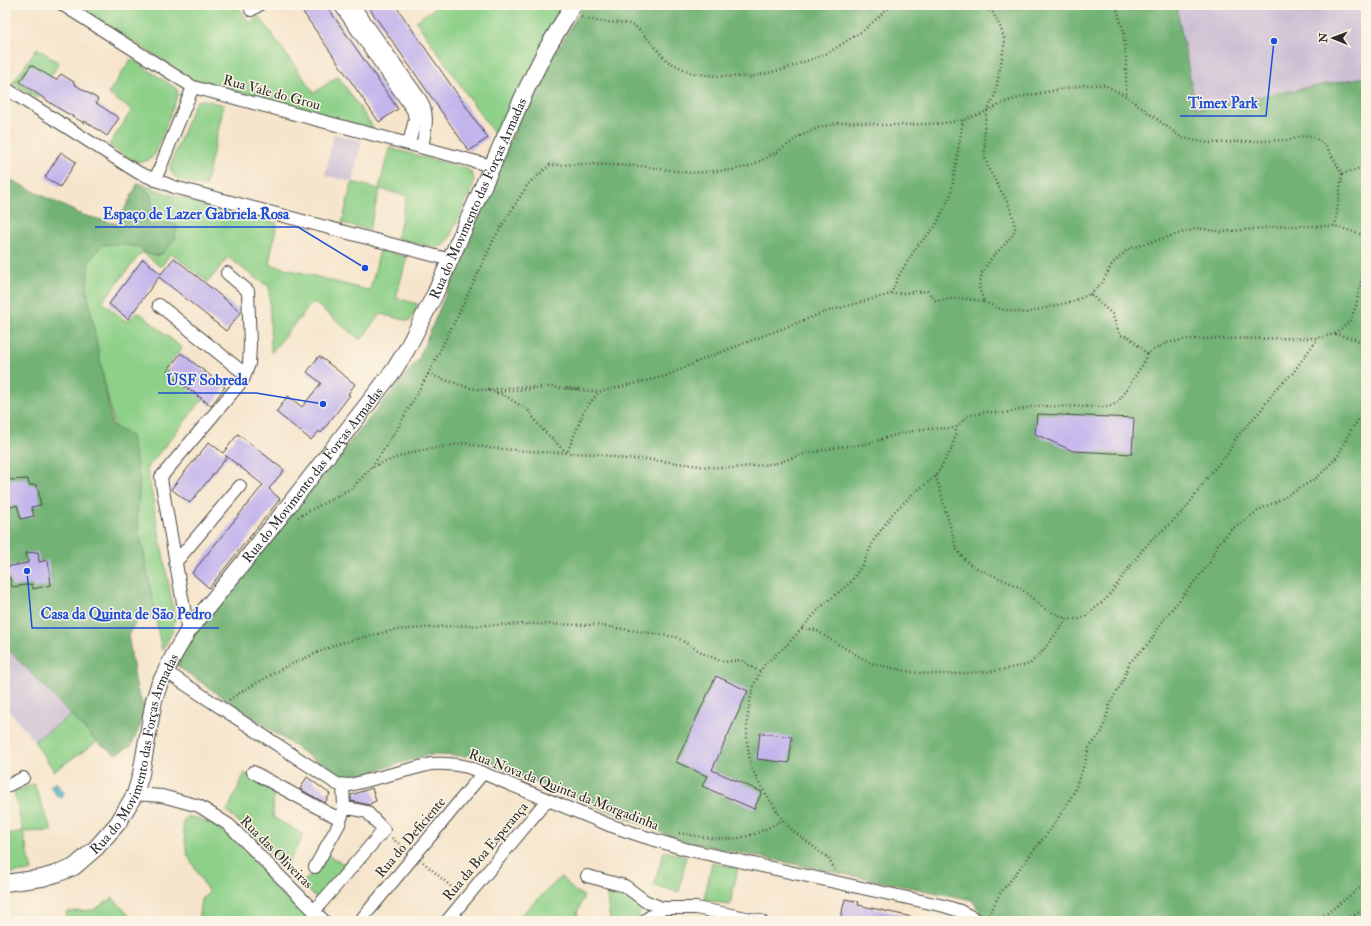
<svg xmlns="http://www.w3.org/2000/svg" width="1371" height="926" font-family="'IM FELL Double Pica',serif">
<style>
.industrial{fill:#ccbfd4}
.green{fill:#8dd088;stroke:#5c7e5a}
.forest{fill:#72b274;stroke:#4e6e50}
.water{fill:#4eadcd;stroke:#3c6c7c}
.building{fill:#c2b4ec}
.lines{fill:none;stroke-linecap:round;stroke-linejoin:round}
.street-casing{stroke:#494743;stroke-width:14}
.secondary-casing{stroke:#494743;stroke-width:18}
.path{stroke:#494743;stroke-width:2.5;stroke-dasharray:1 3;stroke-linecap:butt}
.street{stroke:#fff;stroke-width:12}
.secondary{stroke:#fff;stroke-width:16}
.labels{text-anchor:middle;stroke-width:3;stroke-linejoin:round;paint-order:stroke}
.street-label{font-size:14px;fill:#2b2b2b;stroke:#fcf5e5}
.leader{fill:none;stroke:#1d4ed8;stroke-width:1.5}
.callout-dot{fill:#1d4ed8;stroke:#fcf5e5;stroke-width:1.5}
.callout-label{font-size:15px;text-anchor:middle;font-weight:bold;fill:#1d4ed8;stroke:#fcf5e5;stroke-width:3;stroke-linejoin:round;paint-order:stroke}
</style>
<rect width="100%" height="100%" fill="#fcf5e5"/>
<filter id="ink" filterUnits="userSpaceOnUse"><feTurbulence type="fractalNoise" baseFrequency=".025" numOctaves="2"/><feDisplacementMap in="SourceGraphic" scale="8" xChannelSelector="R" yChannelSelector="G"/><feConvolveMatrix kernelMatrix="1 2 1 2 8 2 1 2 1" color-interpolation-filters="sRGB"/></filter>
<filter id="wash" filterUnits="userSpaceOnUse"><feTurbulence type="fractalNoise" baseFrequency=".012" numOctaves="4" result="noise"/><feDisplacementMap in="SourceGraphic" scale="16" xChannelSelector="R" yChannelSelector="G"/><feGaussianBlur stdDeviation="0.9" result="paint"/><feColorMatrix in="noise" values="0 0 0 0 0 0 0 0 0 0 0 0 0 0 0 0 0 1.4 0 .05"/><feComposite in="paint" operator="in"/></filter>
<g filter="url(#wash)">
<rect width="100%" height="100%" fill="#f6e5cc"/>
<!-- industrial -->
<path class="industrial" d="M1176,5H1366V77L1196,108Z
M334,134L362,141L352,182L325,175Z
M5,646L72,715L34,741L5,706Z"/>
<!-- green -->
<path class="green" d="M76,5H234L236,9L239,7L249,23L259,16L314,93L338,76L373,127V129L203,83L187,76Z
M439,5H566L497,138L416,21Z
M37,48L59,63L37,98L13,83Z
M131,59L176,88L178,94L155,154C141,172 123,154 109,145L132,110L108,94Z
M204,100L224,105L205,187C191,183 171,182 170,166L193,107L197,101Z
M389,148L465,168C473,172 475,177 473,186L448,241C445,244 443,246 439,247C429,249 407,240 397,238L407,196L380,189L369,230L342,223L352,182L379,189Z
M138,183L168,194L277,223L269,264L370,291L380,250L407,257L396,298L418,304L410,321L380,314L361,340L313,302L271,353L269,286L258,280L228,257L208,282L171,253L161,267L142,252L102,302L127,322L136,313L141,314L182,348L165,369L203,399L147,468L175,618L173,630L162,651L141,546L95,339L75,212L82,215L117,224Z
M72,715L97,742L54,771L34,741Z
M245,773L274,789L273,817L304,835L285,868L227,811Z
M34,784L52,831L23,832L32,871L5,874V834L23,831L14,792Z
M186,817C200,815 221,830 232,838L312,921H198L201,899L209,893L187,854L183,827V822Z
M664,851L686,857L679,892L654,885Z
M328,855L342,863L353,859L317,899L303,885L306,879L314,873L317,874Z
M712,863L738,868L730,905L704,899Z
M561,877L575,891L584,896L577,913L580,921H522L520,916Z
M606,889C619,892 628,895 638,903C647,923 623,921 610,921Z
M113,898L134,921H67L66,912L93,910Z"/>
<!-- forest -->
<path class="forest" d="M584,5H1176L1196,108L1366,77V921H986L972,900L686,842L469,756L427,755L356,777H339L176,665L198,624L418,360L527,101Z
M5,177L82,215L117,224L138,183L151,194L153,208L146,221L151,227L163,223L177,225L175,239L162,254L155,256L145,253L139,247L119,244L102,245L89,261L87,291L112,425L131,436L140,481L137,518L156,617L138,620L128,635L137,690L144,707L140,726L131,746L116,754L97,742L5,646Z"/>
<!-- water -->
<path class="water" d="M56,782L64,793L62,798L58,797L50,786Z"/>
<g id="blocks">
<!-- building -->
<path class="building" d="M298,5H326L398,109L379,122Z
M367,5H395L488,138L469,151Z
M31,65L56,80L61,74L74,82V84L98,99L96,103L119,118L107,136L85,121L84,123L58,108L20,82Z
M61,152L76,162L60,187L45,177Z
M174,258L241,312L226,331L159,277L128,319L109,304L143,259L161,274Z
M181,353L225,387L211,406L167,371Z
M319,356L355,384L348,394L350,395L321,433L319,431L311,440L276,412L288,396L302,407L321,383L307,372Z
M1037,414L1134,418L1132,454L1073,451L1035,434Z
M238,434L284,470L269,489L280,499L209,588L192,573L263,485L225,455L227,457L190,503L171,489L209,442L223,453Z
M28,479L29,485H37L41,505L31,507L34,516L21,519L17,505L5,509V480Z
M38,552L39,562L48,560L51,585L33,589L32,584L12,587L10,578L5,575V567L28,563L26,553Z
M716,676L748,691L712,770L762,792L754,809L702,786L707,776L676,762Z
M760,733L792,737L789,763L757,759Z
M307,777L330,794L325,803L300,789Z
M372,788L376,801L371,803V804L370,805L351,801V795Z
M845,899L859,902L858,905L912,917V921H840Z"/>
</g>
</g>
<g filter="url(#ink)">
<use href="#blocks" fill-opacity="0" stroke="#494743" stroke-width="1"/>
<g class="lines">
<defs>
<path id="street" d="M63,5L193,87L492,166
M340,5L413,110L415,119L409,144
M353,5L420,99C430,115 425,130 422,147
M251,10L259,5
M5,88L139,173L174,187L451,260
M155,180L193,87
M159,305L245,374
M175,563L240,486
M188,631L162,485L161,477L243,380L249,364L250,345L248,291L227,273
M165,671L337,784L350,785L431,764C445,763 456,764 468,767L609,825L645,837L685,849L944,906L960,911L979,921
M253,772L326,812L334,816H342
M5,787L23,778
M135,794L162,796L199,806L229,825L324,921
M315,867L339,824L344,809
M587,876L625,886L645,901L662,908H696L761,921
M314,911L384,830L367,812L344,807L343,785
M360,921L483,773
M447,921L547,800
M644,921L662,908"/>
<g id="secondary">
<path id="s1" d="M5,883L42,878L59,873L74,867L96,848L118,823L135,794L141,774L154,700L159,685L175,653L188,631L268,532L370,401L394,370L407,349L435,294L526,90L546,50L573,5"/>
</g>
</defs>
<!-- street casing -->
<use href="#street" class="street-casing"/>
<!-- secondary casing -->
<use href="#secondary" class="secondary-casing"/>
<!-- path -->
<path class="path" d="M1116,6L1123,29L1126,56V96
M581,17L597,21L630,24L638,28L667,61L692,73L716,76L750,77L785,69L828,53L864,30L892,5
M1342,174L1355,170L1366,165
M891,294L898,277L917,246L935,227L951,194L963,120
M1090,294L1102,283L1112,264L1128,249L1198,228L1222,232L1284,226H1335L1366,236
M984,302L1001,309L1025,313L1074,301L1090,294L1112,314L1120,335L1129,337L1147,354L1166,343L1189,339L1318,338L1335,334L1355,339L1366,344
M1335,334L1350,321L1356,306L1366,258
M169,374L208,404
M428,374L469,388L486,390L504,395L529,411L541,428L567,453L585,409L599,392L666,376L706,358L825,312L891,294L927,291L936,301C957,298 964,297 984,302L979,287L982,273L990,260L1013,235L1015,228L1014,220L1008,203L989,170L985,158L984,129L987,111L995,95L1005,41L1000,26L993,13L980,5
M566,388L579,389
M488,390L516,387H551L599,392
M496,392L547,388
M372,467L396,431L428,374L461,309L495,237L528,184L550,165L584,164L640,166L691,173L731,170L751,166L779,151L800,136L818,128L837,123L859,122L881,125H904L945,123L963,120L987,111L1005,102L1025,96L1084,85H1105L1126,96L1182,138L1208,143L1289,140L1304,136H1312L1327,147L1342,174L1335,226
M936,476L953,537L957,550L965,560L972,566L1019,587L1045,609L1067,619H1079L1086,616L1107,598L1140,553L1152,539L1168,526L1186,508L1213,470L1227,455L1236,438L1261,410L1275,390L1292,374L1318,338
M298,517L352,488L372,467L412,452L464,443L489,448L542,452L599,454L626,459H646L708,467L733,468L778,463L800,455L839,447L865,444L883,439L895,435L922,429L956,428
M802,628L816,630L831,640L870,663L911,672L930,674H954L995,671L1030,664L1041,653L1067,619
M229,700L241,692L285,667L337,644L394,630L454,626L532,624L597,625L676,637L706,655L725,662L741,660L760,672
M679,833C703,837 728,843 751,835C762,832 773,825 783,820
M392,838L405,849
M423,862L457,892
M835,870L828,858L792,830L783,820L759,783L751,766L747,742V721L750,701L754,685L760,672L765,664L787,645L822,606L851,582L864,562L874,540L894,512L913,494L936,476L951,450L955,437L956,428L967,416L986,412L1005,413L1036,406L1108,407L1117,403L1123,395L1143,364L1147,354
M989,915L999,895L1053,826L1073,794L1085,763L1089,748L1102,732L1110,704L1122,682L1130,662L1150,642L1163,620L1209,564L1218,544L1232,529L1262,508L1280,500L1318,477L1338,456L1351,430L1366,410
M1313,921L1326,914L1361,887L1366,881
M1344,921L1366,908"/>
<!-- street -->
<use href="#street" class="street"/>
<!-- secondary -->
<use href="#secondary" class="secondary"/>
</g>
</g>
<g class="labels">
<!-- street labels -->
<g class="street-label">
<text transform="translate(272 92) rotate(15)" y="5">Rua Vale do Grou</text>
<text dy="5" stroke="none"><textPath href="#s1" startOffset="864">Rua do Movimento das Forças Armadas</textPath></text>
<text dy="5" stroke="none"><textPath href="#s1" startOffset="540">Rua do Movimento das Forças Armadas</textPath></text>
<text dy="5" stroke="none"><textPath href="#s1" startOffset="204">Rua do Movimento das Forças Armadas</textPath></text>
<text transform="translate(564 789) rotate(21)" y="5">Rua Nova da Quinta da Morgadinha</text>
<text transform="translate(410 837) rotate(-50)" y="5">Rua do Deficiente</text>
<text transform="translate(485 851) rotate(-50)" y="5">Rua da Boa Esperança</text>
<text transform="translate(277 852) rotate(45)" y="5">Rua das Oliveiras</text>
</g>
</g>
<!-- callouts -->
<path class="leader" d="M1274 41L1266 116H1180M365 268L298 227H95M323 404L256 393H158M27 571L32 628H219"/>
<g class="callout-dot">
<circle cx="1274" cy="41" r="4"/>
<circle cx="365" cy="268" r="4"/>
<circle cx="323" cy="404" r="4"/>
<circle cx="27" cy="571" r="4"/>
</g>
<g class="callout-label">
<text x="1223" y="108">Timex Park</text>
<text x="196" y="219">Espaço de Lazer Gabriela Rosa</text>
<text x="207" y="385">USF Sobreda</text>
<text x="126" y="619">Casa da Quinta de São Pedro</text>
</g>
<!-- margin -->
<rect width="1371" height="926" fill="none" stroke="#fcf5e5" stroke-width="20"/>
<!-- north arrow -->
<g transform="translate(1333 38) rotate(271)" stroke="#fcf5e5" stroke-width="3" paint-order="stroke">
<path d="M0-3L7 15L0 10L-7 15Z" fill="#2b2b2b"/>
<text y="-6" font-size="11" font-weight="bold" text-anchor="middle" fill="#2b2b2b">N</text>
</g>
</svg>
